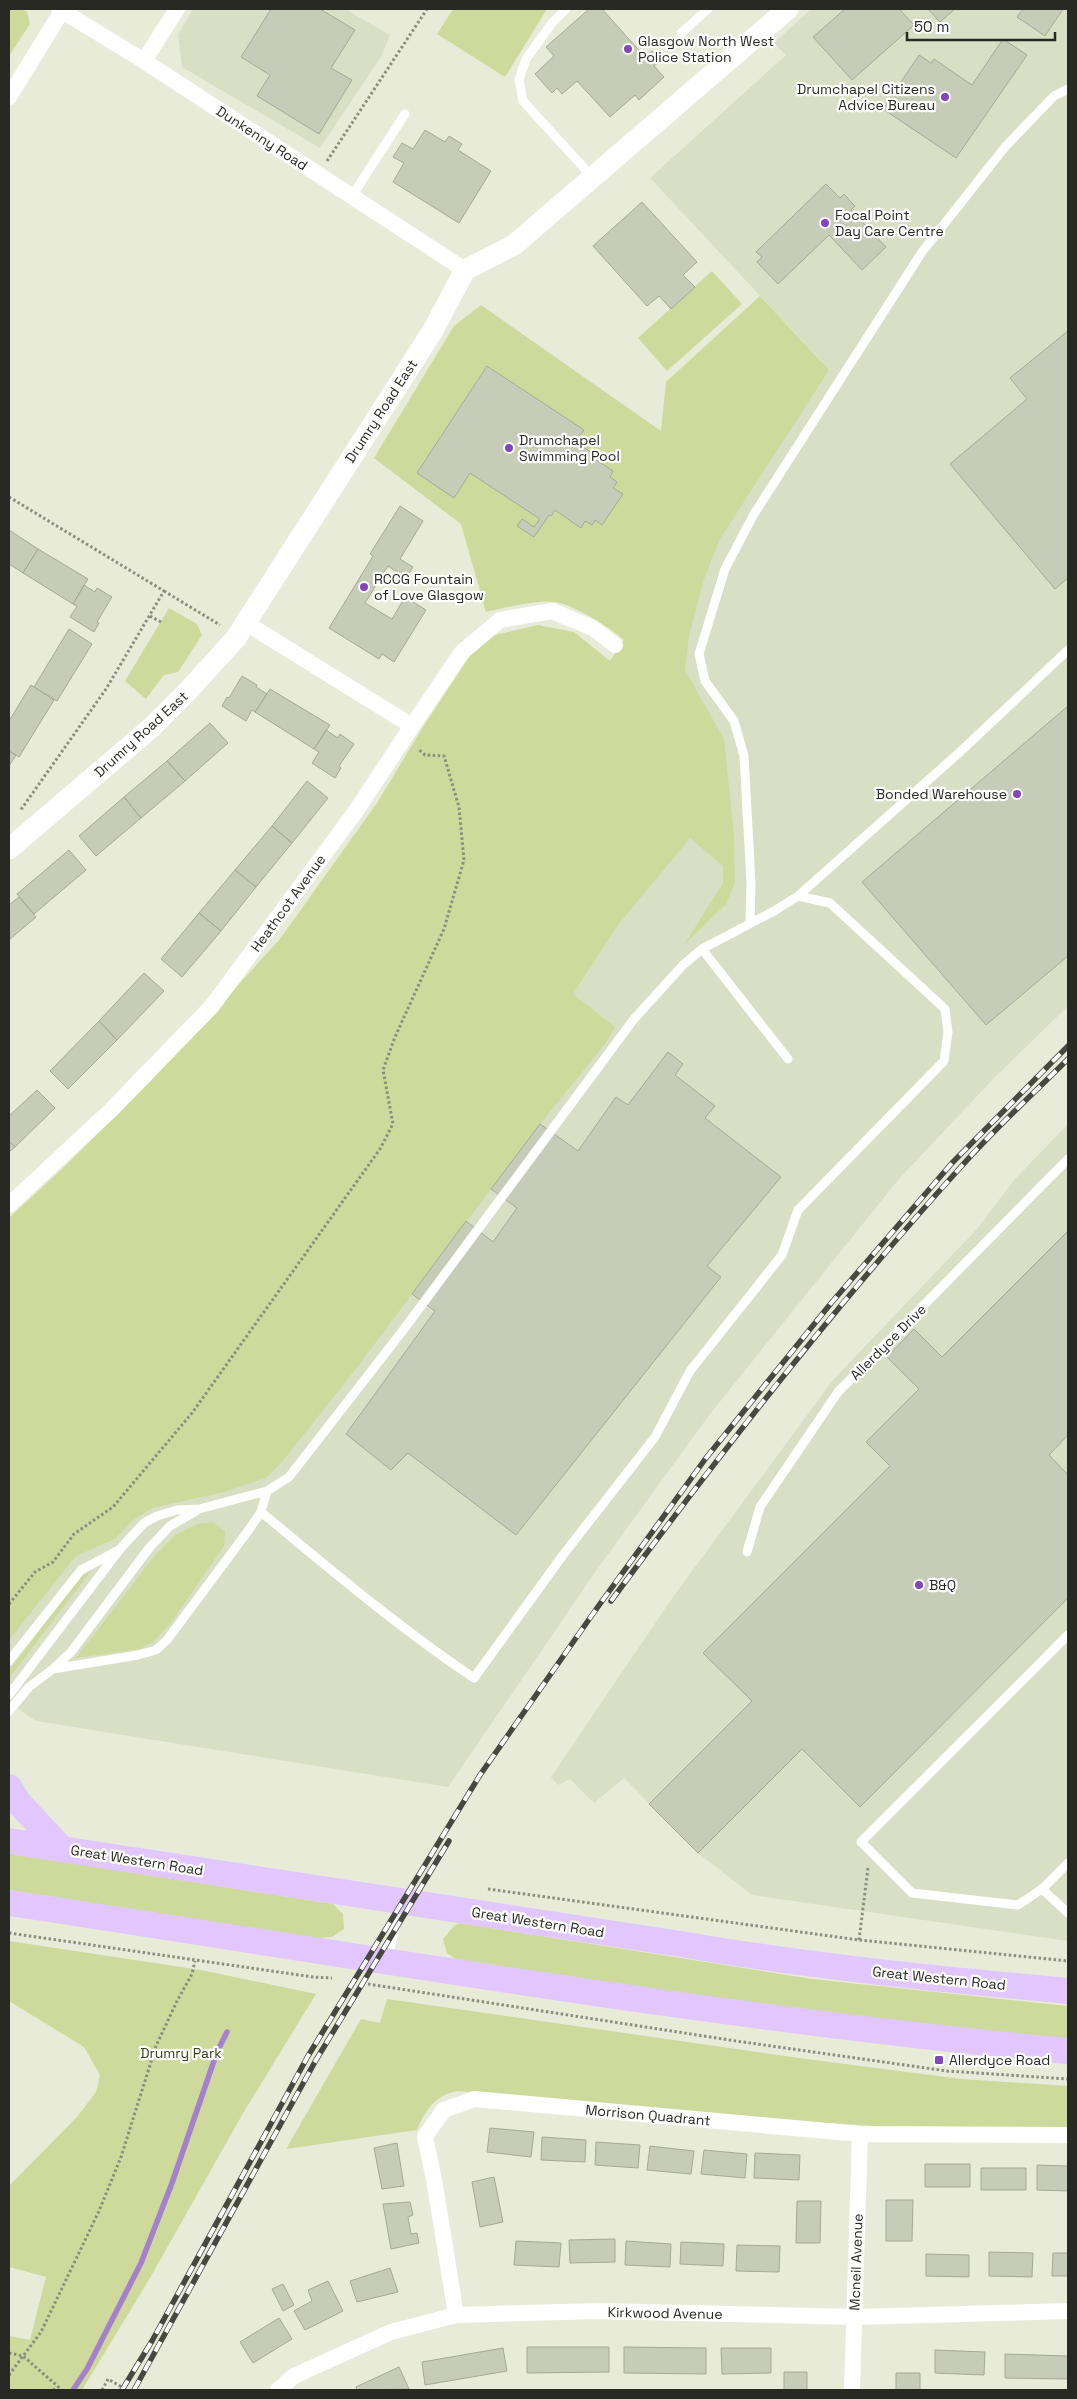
<svg xmlns="http://www.w3.org/2000/svg" width="1077" height="2399" font-family="'Space Grotesk',sans-serif">
<style>
.built{fill:#d9dfc5}
.green{fill:#cdda9c}
.lines{fill:none;stroke-linecap:round;stroke-linejoin:round}
.stream{stroke:#a580cc;stroke-width:5.5}
.building{fill:#c7ccb9;stroke:#a5a997}
.path{stroke:#8b8d80;stroke-width:3;stroke-dasharray:2.5 2.5;stroke-linecap:butt}
.service{stroke:#fff;stroke-width:9}
.minor{stroke:#fff;stroke-width:16}
.tertiary{stroke:#fff;stroke-width:21}
.primary{stroke:#e2c6ff;stroke-width:26}
.rail-casing{stroke:#474940;stroke-width:5.5}
.rail{stroke:#fff;stroke-width:4;stroke-dasharray:11;stroke-linecap:butt}
.poi-dot{fill:#8445bb;stroke:#fff;stroke-width:2}
.labels{text-anchor:middle;stroke-width:4.5;stroke-linejoin:round;paint-order:stroke}
.poi-label{font-size:14px;fill:#282922;stroke:#fff;text-anchor:start}
.street-label{font-size:14px;fill:#282922;stroke:#fff}
.park-label{font-size:14px;fill:#383e18;stroke:#fff}
</style>
<rect width="100%" height="100%" fill="#e7ebd8"/>
<!-- built -->
<path class="built" d="M193,9H345L390,35L381,57L320,148L182,67L178,35Z
M811,9H1068V1006L994,1078L898,1180L710,1414L598,1568L448,1787L36,1721L9,1703V1635L615,659L821,361L650,178L786,55L774,43Z
M1068,1124V1941L752,1895L698,1853L624,1778L594,1803L570,1779L558,1785L551,1777L673,1597L833,1380L977,1229L1014,1180Z"/>
<!-- green -->
<path class="green" d="M9,9H22L27,12L30,24L9,56Z
M453,9H547L505,77L437,34Z
M712,271L742,304L667,371L638,338Z
M760,296L829,370L720,539L704,579L689,636L685,670L724,739L734,835L735,883L726,904L684,945L723,883V866L690,838L618,925L573,994L615,1027L605,1044L540,1124L355,1370L282,1462L266,1478L224,1492L152,1508L133,1520L115,1539L76,1556L9,1640V1218L62,1169L150,1082L280,939L377,803L423,727L470,656L495,635L538,625L574,632L610,661L624,640C611,628 574,605 556,602C539,599 504,608 486,612L461,524L374,458L454,326L481,305L661,431L666,382Z
M169,608L197,624L202,635L178,672L164,675L146,699L125,681Z
M213,1522L225,1531L224,1546L170,1624L153,1642L140,1649L76,1658L156,1554L175,1535L197,1524Z
M91,1571L9,1678V1671L81,1576Z
M9,1853L333,1904L343,1914L344,1929L332,1937L317,1938L9,1890Z
M460,1923L812,1979L1068,2006V2040L833,2015L457,1960L447,1953L443,1939L454,1926Z
M9,1941L201,1970L316,1994L242,2115L150,2278L82,2390H9V2336L30,2340L46,2277L9,2267V2186L77,2117L96,2092L100,2075L84,2047L9,2001Z
M387,1999L799,2058L961,2079L1068,2086V2130L892,2127L762,2119L457,2091C436,2095 425,2110 417,2130L286,2149L361,2019L380,2023Z"/>
<g class="lines">
<!-- stream -->
<path class="stream" d="M73,2390L87,2369L141,2263L172,2183L217,2052L227,2032"/>
</g>
<!-- building -->
<path class="building" d="M271,9H320L355,30L331,68L352,80L319,134L257,96L270,75L241,57Z
M589,9H602L645,57L652,51L661,61L654,66L664,77L639,100L635,95L610,117L577,81L562,94L557,88L552,93L535,74L554,56L546,47Z
M845,9H899L914,25L852,80L813,37Z
M928,9H955L940,22Z
M1023,9H1063L1045,36L1017,17Z
M1003,39L1027,55L956,158L883,109L919,55L931,63L934,59L972,85Z
M425,130L445,142L449,136L462,144L458,150L491,171L459,223L393,182L404,163L393,157L402,143L413,149Z
M826,184L840,198L844,194L851,202L855,206L851,210L886,247L862,270L829,235L778,284L757,262L762,257L756,252Z
M642,202L697,262L683,275L695,287L671,309L659,296L647,306L593,246Z
M1068,331V578L1055,589L950,464L1027,399L1010,378Z
M487,366L584,430L575,442L594,454L592,457L613,471L610,477L617,482L613,488L623,494L602,525L595,520L592,525L585,521L581,528L555,510L551,516L549,515L534,537L517,526L522,519L534,527L540,519L470,473L454,498L417,473Z
M400,506L423,521L400,559L413,567L406,578L388,566L365,603L392,619L405,597L426,610L394,662L382,654L379,659L329,628L373,556L370,554Z
M9,530L38,549L23,573L9,564Z
M38,549L88,579L73,604L23,573Z
M84,585L95,592L97,588L112,597L97,622L99,623L94,632L70,617L77,606L73,604Z
M69,629L92,644L57,701L34,687Z
M242,676L257,685L256,687L267,694L255,712L252,710L246,721L222,706L227,697L229,698Z
M31,685L54,700L19,757L9,751V721Z
M270,689L330,725L314,749L255,712Z
M1068,706V956L986,1025L862,882Z
M210,723L228,743L185,781L167,761Z
M326,730L338,738L340,734L354,744L339,766L341,768L335,778L312,763L319,752L314,749Z
M9,751L16,755L9,766Z
M167,761L185,781L141,818L124,797Z
M307,781L328,798L292,843L272,826Z
M124,797L141,818L96,856L79,836Z
M272,826L292,843L256,887L235,870Z
M69,850L86,870L34,914L17,894Z
M235,870L256,887L221,931L199,913Z
M19,897L36,917L9,940V905Z
M199,913L221,931L182,977L161,959Z
M144,973L164,991L117,1040L99,1021Z
M99,1021L117,1040L68,1089L50,1071Z
M668,1052L683,1064L675,1075L715,1106L705,1118L781,1177L707,1266L721,1277L516,1535L408,1453L391,1470L346,1434L435,1311L412,1294L466,1221L493,1242L517,1208L491,1189L540,1124L578,1151L616,1097L628,1105Z
M37,1090L55,1108L15,1147L9,1141V1116Z
M9,1141L15,1147L9,1152Z
M1068,1231V1435L1049,1455L1068,1475V1598L860,1807L802,1749L698,1853L649,1804L752,1701L703,1653L890,1466L866,1442L919,1389L887,1357L914,1329L942,1357Z
M490,2128L534,2132L531,2157L487,2152Z
M542,2137L586,2140L585,2162L541,2160Z
M596,2142L640,2145L638,2168L595,2165Z
M397,2143L404,2186L382,2189L374,2148Z
M650,2146L694,2151L691,2174L647,2170Z
M704,2150L747,2154L745,2178L701,2174Z
M755,2153L800,2155L799,2180L754,2178Z
M925,2164H970V2187H925Z
M1037,2165L1068,2166V2191L1037,2190Z
M981,2168H1026V2190H981Z
M494,2177L503,2222L480,2227L472,2182Z
M886,2200H913L912,2241H886Z
M797,2201H821L820,2243H796Z
M410,2202L413,2215L408,2217L411,2234L417,2233L419,2243L391,2249L383,2204Z
M615,2239V2262L570,2263L569,2240Z
M516,2241L561,2243L559,2267L514,2265Z
M626,2241L671,2244L670,2267L625,2265Z
M681,2242L724,2244L723,2266L680,2264Z
M737,2245L780,2246L779,2272L736,2271Z
M989,2252L1033,2253L1032,2277L989,2276Z
M1053,2253H1068V2276H1052Z
M926,2254L969,2255V2277L926,2276Z
M390,2268L398,2292L357,2302L350,2281Z
M328,2281L343,2311L305,2330L294,2311L312,2301L308,2290Z
M283,2284L294,2305L283,2311L272,2289Z
M279,2318L292,2339L253,2363L240,2342Z
M527,2347H609V2372L527,2373Z
M624,2347L706,2348V2374L624,2373Z
M503,2348L507,2371L425,2385L422,2362Z
M721,2348H771V2373L722,2374Z
M935,2350L985,2352L984,2375L935,2373Z
M1005,2354L1068,2356V2379L1005,2378Z
M399,2367L409,2389L357,2390L356,2387Z
M784,2372H807V2390H784Z
M896,2373H920V2390H896Z"/>
<g class="lines">
<!-- path -->
<path class="path" d="M327,161L427,9
M9,497L164,591L106,689L20,811
M164,591L220,625
M150,616L161,622
M9,1604L35,1572L53,1562L74,1534L113,1507L192,1413L380,1149L393,1124L383,1070L395,1037L444,929L464,860L459,807L444,756L425,755L418,749
M488,1889L859,1940L1068,1961
M9,1933L313,1977L332,1978
M859,1940L868,1868
M368,1984L736,2041L947,2071L1068,2079
M9,2353L23,2356L62,2390
M9,2375L41,2332L99,2211L121,2157L156,2046L177,2001L192,1974L195,1961
M53,2390L59,2387
M102,2390L108,2379L127,2390"/>
<!-- service -->
<path class="service" d="M566,9L552,23L526,59L519,80L523,101L593,178
M681,33L708,9
M352,196L405,114
M750,923L751,882L744,756L734,721L705,681L699,654L725,569L754,514L922,252L1005,147L1054,96L1068,89
M702,949L788,1059
M261,1512C330,1569 399,1628 474,1678L563,1555L655,1437L690,1371L782,1255L798,1210L944,1061L948,1032L945,1009L830,903L798,896
M747,1552L760,1507L838,1392L1068,1159
M1068,1635L861,1842L912,1893L1018,1905L1042,1889L1068,1863
M9,1661L81,1570L117,1551
M54,1668L71,1652L150,1547L170,1526L196,1511
M9,1695L120,1549L144,1523L157,1516L177,1510L199,1509L267,1491L289,1477L404,1329L634,1019L683,965L702,949L774,911L798,896L961,751L1068,650
M9,1711L29,1687L53,1669L138,1655L156,1650L167,1640L248,1531L261,1512L267,1491
M1042,1889L1068,1913
M388,1959L400,1903"/>
<!-- minor -->
<path class="minor" d="M59,9L144,61L465,270
M144,61L177,9
M9,97L62,11
M412,726L462,652L500,620L552,611L593,628L615,645
M9,1205L110,1111L212,1006L356,811L412,726L246,623
M456,2315L435,2185L425,2136L444,2110L474,2099L860,2134L1068,2135
M278,2390L294,2376L391,2332L456,2315L599,2311L855,2317L1068,2311
M852,2390L860,2134"/>
<!-- tertiary -->
<path class="tertiary" d="M9,849L152,727L187,692L236,638L432,332L465,270L514,245L788,9"/>
<!-- primary -->
<path class="primary" d="M9,1787L18,1802L62,1849
M9,1841L687,1945C813,1967 941,1979 1068,1991
M9,1903C361,1956 713,2018 1068,2051"/>
<defs>
<path id="rail" d="M611,1601C721,1452 835,1306 959,1169C993,1130 1032,1095 1068,1059
M122,2390L152,2341L308,2056L480,1775L597,1608L706,1458L832,1302L952,1163L1068,1046
M134,2390L316,2060L449,1841"/>
</defs>
<!-- rail casing -->
<use href="#rail" class="rail-casing"/>
<!-- rail -->
<use href="#rail" class="rail"/>
</g>
<!-- markers -->
<g class="poi-dot">
<circle cx="628" cy="49" r="5"/>
<circle cx="945" cy="97" r="5"/>
<circle cx="825" cy="223" r="5"/>
<circle cx="509" cy="448" r="5"/>
<circle cx="364" cy="587" r="5"/>
<circle cx="1017" cy="794" r="5"/>
<circle cx="919" cy="1585" r="5"/>
<rect x="934" y="2055" width="10" height="10" rx="2.5"/>
</g>
<g class="labels">
<!-- poi labels -->
<g class="poi-label">
<text x="638" y="46">Glasgow North West<tspan x="638" dy="16">Police Station</tspan></text>
<text x="935" y="94" text-anchor="end">Drumchapel Citizens<tspan x="935" dy="16">Advice Bureau</tspan></text>
<text x="835" y="220">Focal Point<tspan x="835" dy="16">Day Care Centre</tspan></text>
<text x="519" y="445">Drumchapel<tspan x="519" dy="16">Swimming Pool</tspan></text>
<text x="374" y="584">RCCG Fountain<tspan x="374" dy="16">of Love Glasgow</tspan></text>
<text x="1007" y="799" text-anchor="end">Bonded Warehouse</text>
<text x="929" y="1590">B&amp;Q</text>
<text x="949" y="2065">Allerdyce Road</text>
</g>
<!-- street labels -->
<g class="street-label">
<text transform="translate(262 138) rotate(33)" y="5">Dunkenny Road</text>
<text transform="translate(381 411) rotate(-57)" y="5">Drumry Road East</text>
<text transform="translate(141 734) rotate(-42)" y="5">Drumry Road East</text>
<text transform="translate(288 903) rotate(-54)" y="5">Heathcot Avenue</text>
<text transform="translate(888 1342) rotate(-45)" y="5">Allerdyce Drive</text>
<text transform="translate(137 1860) rotate(9)" y="5">Great Western Road</text>
<text transform="translate(538 1922) rotate(9)" y="5">Great Western Road</text>
<text transform="translate(939 1978) rotate(6)" y="5">Great Western Road</text>
<text transform="translate(648 2115) rotate(5)" y="5">Morrison Quadrant</text>
<text transform="translate(856 2262) rotate(-88)" y="5">Mcneil Avenue</text>
<text transform="translate(665 2313) rotate(1)" y="5">Kirkwood Avenue</text>
</g>
<!-- park labels -->
<g class="park-label">
<text x="181" y="2058">Drumry Park</text>
</g>
</g>
<!-- border -->
<rect width="1077" height="2399" fill="none" stroke="#282922" stroke-width="20"/>
<!-- scale -->
<path d="M907 32v8h148v-8" fill="none" stroke="#282922" stroke-width="2.5"/>
<text x="914" y="32" font-size="15" fill="#282922" stroke="#ffffff" stroke-width="4" paint-order="stroke">50 m</text>
</svg>
